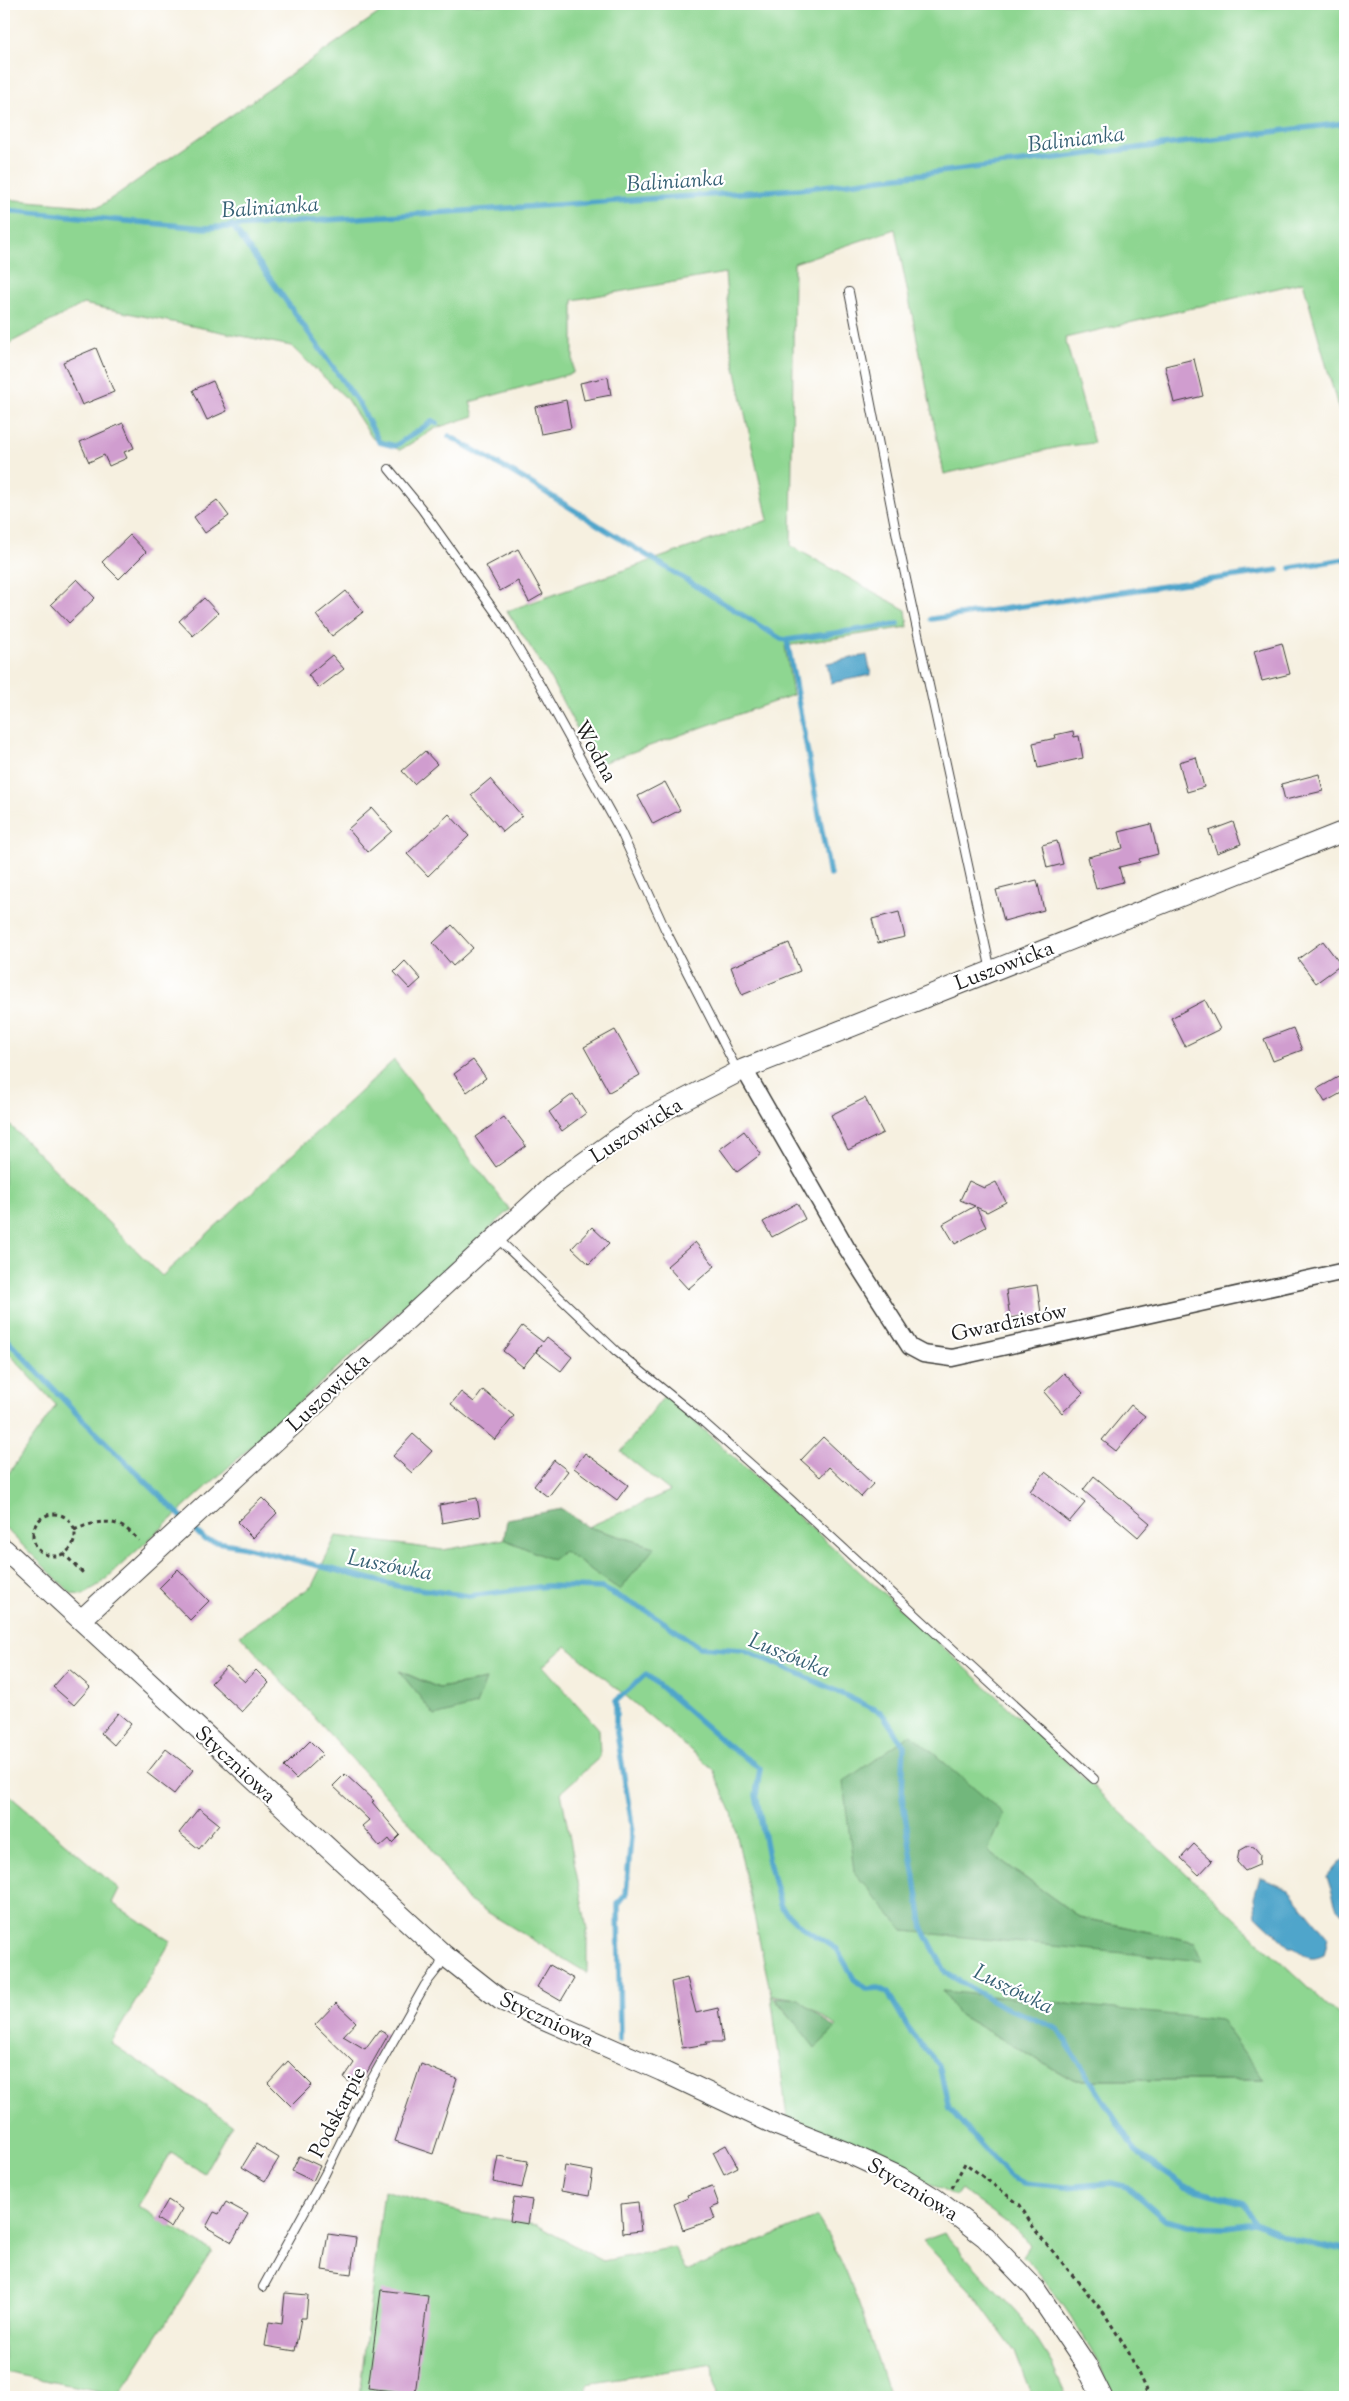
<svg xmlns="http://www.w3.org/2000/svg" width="1349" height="2401" font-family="'Sorts Mill Goudy',serif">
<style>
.green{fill:#8ed691;stroke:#557956;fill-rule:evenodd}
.forest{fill:#72b77b;stroke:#476a4c}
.water{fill:#4fa5cb;stroke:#366074}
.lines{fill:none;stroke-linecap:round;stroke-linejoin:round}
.stream{stroke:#4fa5cb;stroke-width:5.5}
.building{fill:#d09dcf}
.service-casing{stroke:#3d3c39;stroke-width:10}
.minor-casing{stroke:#3d3c39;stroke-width:19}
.tertiary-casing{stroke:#3d3c39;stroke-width:22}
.path{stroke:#3d3c39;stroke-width:3;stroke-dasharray:4 4;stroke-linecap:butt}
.service{stroke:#fff;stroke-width:8}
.minor{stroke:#fff;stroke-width:16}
.tertiary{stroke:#fff;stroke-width:20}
.labels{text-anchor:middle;stroke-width:4.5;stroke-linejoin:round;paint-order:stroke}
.street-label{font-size:21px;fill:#1c1c1c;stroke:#fff}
.water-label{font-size:22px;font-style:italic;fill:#366074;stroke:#fff}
</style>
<rect width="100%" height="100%" fill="#fff"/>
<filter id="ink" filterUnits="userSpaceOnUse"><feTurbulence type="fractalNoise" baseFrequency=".02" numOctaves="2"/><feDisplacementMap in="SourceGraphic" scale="10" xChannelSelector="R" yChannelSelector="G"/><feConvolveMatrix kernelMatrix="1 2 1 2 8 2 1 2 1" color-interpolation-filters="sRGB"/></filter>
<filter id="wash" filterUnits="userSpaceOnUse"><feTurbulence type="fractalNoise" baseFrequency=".0096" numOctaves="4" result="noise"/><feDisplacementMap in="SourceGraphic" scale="20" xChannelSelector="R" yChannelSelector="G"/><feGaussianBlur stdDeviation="1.12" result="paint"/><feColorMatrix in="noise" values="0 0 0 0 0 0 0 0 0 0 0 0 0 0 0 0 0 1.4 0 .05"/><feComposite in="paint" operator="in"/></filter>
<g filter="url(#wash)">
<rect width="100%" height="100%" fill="#f6f0e0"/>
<!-- green -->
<path class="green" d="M392,4H1345V420L1342,421L1303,282L1065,338L1094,443L1059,447L944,474L895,229L794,263L791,546L906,610L908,627L785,646L793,695L596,765L548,674L507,611L768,520L731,349L725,273L573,300V373L470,402L474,416L436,428L400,450L372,438L346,398L291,346L83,304L4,346V199L99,207Z
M394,1060L510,1210L97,1587L83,1595L72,1594L4,1527V1480L56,1405L4,1348V1119L162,1276Z
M665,1395L979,1680L1340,2017L1345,2009V2397H1112C1108,2386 1104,2375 1099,2364C1084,2334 1047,2278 1023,2256L1030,2245L1022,2234L961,2189L955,2197L895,2164L787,2117L771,1995L732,1813L713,1769L566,1646L543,1666L599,1729L600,1757L561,1792L587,1929V1973L466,1899L427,1842L240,1635L312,1586L336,1536L443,1550L504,1539L552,1559L564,1551L655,1547L588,1527L670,1491L621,1452ZM400,1671L439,1688L486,1680L435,1716ZM1004,1814L988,1851L1079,1917L1195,1942L904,1931ZM772,1995L798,1999L837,2027L815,2047ZM958,2014L1263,2080H1073Z
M4,1791L119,1889L112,1903L171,1941L111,2043L232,2124L204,2173L171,2153L138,2206L212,2251L119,2395L4,2372Z
M384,2190L463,2213L536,2225L603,2261L674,2247L686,2271L817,2217C851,2269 870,2338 890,2397H716L713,2364L587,2384V2397H359Z
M944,2233L1029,2327L1052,2364L1067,2397H1032L1015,2352L969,2289L923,2241Z"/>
<!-- forest -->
<path class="forest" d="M562,1509L588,1527L655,1547L620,1590L564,1551L552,1560L504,1539L507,1519Z
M399,1671L439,1688L486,1680L476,1705L435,1716Z
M911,1734L1004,1814L988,1851L1079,1917L1195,1942L1203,1961L904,1931L854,1872L843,1782Z
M943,1991L1221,2020L1264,2080H1073L958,2014Z
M775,1997L799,1999L835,2029L815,2048Z"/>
<!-- water -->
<path class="water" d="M867,655L871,675L831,683L827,663Z
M1345,1860V1917L1337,1909L1327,1877L1339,1863Z
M1260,1877L1290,1891L1328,1938L1324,1955C1309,1962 1306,1957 1294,1947H1289L1256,1916L1254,1898Z"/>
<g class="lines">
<!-- stream -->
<path class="stream" d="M4,210L205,228L799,189L1345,123
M232,225L360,405L379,442L395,446L433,421L437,423
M449,436L529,482L781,639L787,640L898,624
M1291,568L1345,559
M931,619L1278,570
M787,640L830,875
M4,1336L81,1418L205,1540L241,1546L398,1586L469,1596L547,1586L602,1588L652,1614L699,1647L743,1650L798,1673L882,1713L904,1746L902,1796L923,1929L946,1973L1002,2006L1058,2029L1136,2152L1185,2187L1244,2203L1255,2223L1295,2240L1345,2250
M620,2039L618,1904L626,1894L632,1825L616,1727V1701L646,1674L727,1745L760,1768L756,1795L769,1862L781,1907L799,1925L837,1949L854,1979L867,1989L878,1988L888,1993L912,2034L939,2065L949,2108L1008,2176L1024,2183L1066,2187L1112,2183L1127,2187L1165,2220L1188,2226L1226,2227L1255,2223"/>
</g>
<g id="blocks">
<!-- building -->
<path class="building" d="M96,348L114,392L82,405L63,362Z
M1194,359L1203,396L1174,403L1165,366Z
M608,377L611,395L584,400L580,383Z
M213,381L227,411L207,420L193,390Z
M566,400L571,428L541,434L535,407Z
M123,423L134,448L124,452L127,458L109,466L104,455L89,462L80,442Z
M217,500L229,516L205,533L194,517Z
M130,535L146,552L119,579L102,562Z
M518,549L543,594L529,602L518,581L500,591L486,566Z
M77,579L95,598L69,623L51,604Z
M346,591L363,612L332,636L316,615Z
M204,598L218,613L193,636L179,621Z
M1282,643L1290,674L1262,681L1254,651Z
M332,655L344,669L319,688L308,675Z
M1073,731L1074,737L1079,736L1083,758L1038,768L1033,743L1056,738L1055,735Z
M425,751L437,764L414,784L402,771Z
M1196,757L1204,787L1187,792L1179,762Z
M1319,774L1323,791L1285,800L1281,784Z
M490,779L522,816L503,832L471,795Z
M665,782L680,810L653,824L638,796Z
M372,808L392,831L368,852L348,829Z
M449,814L469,836L428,876L407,854Z
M1233,822L1241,844L1217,853L1209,831Z
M1151,824L1158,854L1139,859L1140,862L1119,867L1123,882L1096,889L1088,857L1123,848L1119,832Z
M1057,841L1063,864L1047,868L1042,845Z
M1037,880L1044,910L1004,921L996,890Z
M899,912L905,937L878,943L872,919Z
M452,925L473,948L453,966L433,943Z
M1323,941L1341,965L1316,983L1298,959Z
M789,943L800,971L742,995L731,967Z
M405,961L421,979L410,989L394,972Z
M1205,1000L1220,1029L1185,1046L1171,1018Z
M1293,1028L1302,1050L1273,1061L1264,1039Z
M615,1030L640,1075L609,1092L584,1047Z
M473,1060L486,1078L467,1092L454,1074Z
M1340,1076L1345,1085V1091L1325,1102L1317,1089Z
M573,1094L586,1113L562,1131L549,1112Z
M865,1098L883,1133L848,1150L831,1115Z
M504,1117L526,1146L496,1167L475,1137Z
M744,1131L761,1154L737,1172L720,1149Z
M969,1181L984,1188L996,1182L1006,1202L987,1212L976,1207L986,1227L955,1244L943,1224L975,1206L960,1200Z
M797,1203L805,1219L772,1237L763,1222Z
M592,1227L609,1243L589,1264L572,1248Z
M695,1242L715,1266L688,1289L667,1266Z
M1037,1285L1041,1313L1010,1318L1006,1290Z
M522,1326L543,1342L547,1337L572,1357L561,1371L536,1352L541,1345L523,1367L503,1351Z
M1064,1373L1083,1393L1062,1413L1044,1392Z
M483,1390L514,1416L495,1440L451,1404L461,1392L474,1402Z
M1131,1405L1145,1416L1116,1451L1102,1440Z
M413,1434L432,1451L412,1473L393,1456Z
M823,1437L873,1484L861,1497L829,1467L820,1477L801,1460Z
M585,1453L628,1485L617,1500L574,1468Z
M554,1460L568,1471L548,1497L534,1486Z
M1045,1472L1085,1503L1069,1522L1030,1491Z
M1094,1476L1150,1523L1138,1537L1083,1490Z
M262,1498L277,1513L253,1538L237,1522Z
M477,1498L480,1516L442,1523L439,1505Z
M178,1569L209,1601L190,1620L159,1588Z
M227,1666L245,1682L256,1670L269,1683L242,1712L211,1683Z
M69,1669L90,1687L74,1705L53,1687Z
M118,1713L131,1724L114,1745L101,1733Z
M310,1741L323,1754L296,1779L284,1767Z
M166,1749L193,1770L174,1794L147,1773Z
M345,1774L374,1801L372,1802L400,1835L392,1843L389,1839L380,1847L362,1826L369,1820L333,1786Z
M199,1808L219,1824L199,1849L179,1833Z
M1194,1844L1212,1861L1199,1875L1181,1858Z
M1248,1846L1254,1847L1260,1854L1259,1865L1245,1871L1237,1862L1239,1851Z
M550,1965L574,1979L561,2001L537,1987Z
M687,1978L696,2013L718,2008L723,2042H706L707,2044L682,2048L671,1982Z
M336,2003L356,2022L343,2036L365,2049L379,2030L388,2035L366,2074L355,2087L344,2078L354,2063L315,2025Z
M288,2061L312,2085L291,2106L268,2083Z
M421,2064L457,2079L433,2154L395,2141Z
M256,2144L279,2158L265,2181L242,2167Z
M726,2145L738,2167L724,2174L713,2152Z
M299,2156L320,2166L313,2181L292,2171Z
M498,2156L528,2161L522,2188L493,2182Z
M565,2166L593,2171L589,2196L561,2191Z
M712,2186L719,2205L711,2208L715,2219L683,2230L674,2204L688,2198L687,2195Z
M514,2197L532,2200L528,2224L510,2221Z
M168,2200L182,2209L171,2228L157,2219Z
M226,2202L248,2214L232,2242L206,2227L214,2212L219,2214Z
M638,2202L641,2231L623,2233L621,2204Z
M328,2234L356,2238L351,2274L322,2270Z
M381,2290L428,2296L415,2394L368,2388Z
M285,2293L308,2295L306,2318H301L295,2351L265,2346L269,2322L282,2324Z"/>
</g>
</g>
<g filter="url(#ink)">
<use href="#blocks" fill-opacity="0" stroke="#3d3c39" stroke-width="1"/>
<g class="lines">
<defs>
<path id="service" d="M849,292L898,542L991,971
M389,469L421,508L503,623L540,685L621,832L665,929L738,1072
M498,1239L616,1351L701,1420L789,1498L1094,1779
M263,2287L325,2174L369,2084L425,1985L439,1967L443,1957"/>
<path id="minor" d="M744,1069L846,1247L910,1347L923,1354L952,1358L1345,1271"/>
<path id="tertiary" d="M4,1549L444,1955L501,2000L662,2071L774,2124L848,2153L900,2177L934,2198L985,2237L1035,2289L1086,2365L1102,2397
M81,1620L554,1184L641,1122L744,1069L1345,831"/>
</defs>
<!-- service casing -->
<use href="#service" class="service-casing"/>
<!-- minor casing -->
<use href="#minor" class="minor-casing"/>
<!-- tertiary casing -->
<use href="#tertiary" class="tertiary-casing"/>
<!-- path -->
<path class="path" d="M33 1535a21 21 0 1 1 42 0a21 21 0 1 1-42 0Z
M74,1530C101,1519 119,1517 139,1541
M63,1553L84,1574
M952,2188L965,2163L1020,2205L1035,2230L1104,2313L1129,2353L1149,2397"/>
<!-- service -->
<use href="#service" class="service"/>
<!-- minor -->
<use href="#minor" class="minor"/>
<!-- tertiary -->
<use href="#tertiary" class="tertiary"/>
</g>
</g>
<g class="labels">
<!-- street labels -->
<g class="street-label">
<text transform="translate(596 751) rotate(61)" y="7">Wodna</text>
<text transform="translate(1004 965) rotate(-21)" y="7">Luszowicka</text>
<text transform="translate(636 1130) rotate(-32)" y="7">Luszowicka</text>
<text transform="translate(1009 1322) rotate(-12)" y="7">Gwardzistów</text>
<text transform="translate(328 1392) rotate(-43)" y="7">Luszowicka</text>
<text transform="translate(236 1764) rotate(43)" y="7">Styczniowa</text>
<text transform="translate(547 2019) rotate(25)" y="7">Styczniowa</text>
<text transform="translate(337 2112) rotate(-63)" y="7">Podskarpie</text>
<text transform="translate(913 2189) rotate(31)" y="7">Styczniowa</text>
</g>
<!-- water labels -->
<g class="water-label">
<text transform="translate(1076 138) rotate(-7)" y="8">Balinianka</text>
<text transform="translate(675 180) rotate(-4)" y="8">Balinianka</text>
<text transform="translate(270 206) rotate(-4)" y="8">Balinianka</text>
<text transform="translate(390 1564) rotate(11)" y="8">Luszówka</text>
<text transform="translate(790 1654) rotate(22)" y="8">Luszówka</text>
<text transform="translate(1014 1988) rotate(26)" y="8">Luszówka</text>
</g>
</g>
<!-- margin -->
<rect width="1349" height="2401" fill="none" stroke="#fff" stroke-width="20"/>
</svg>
